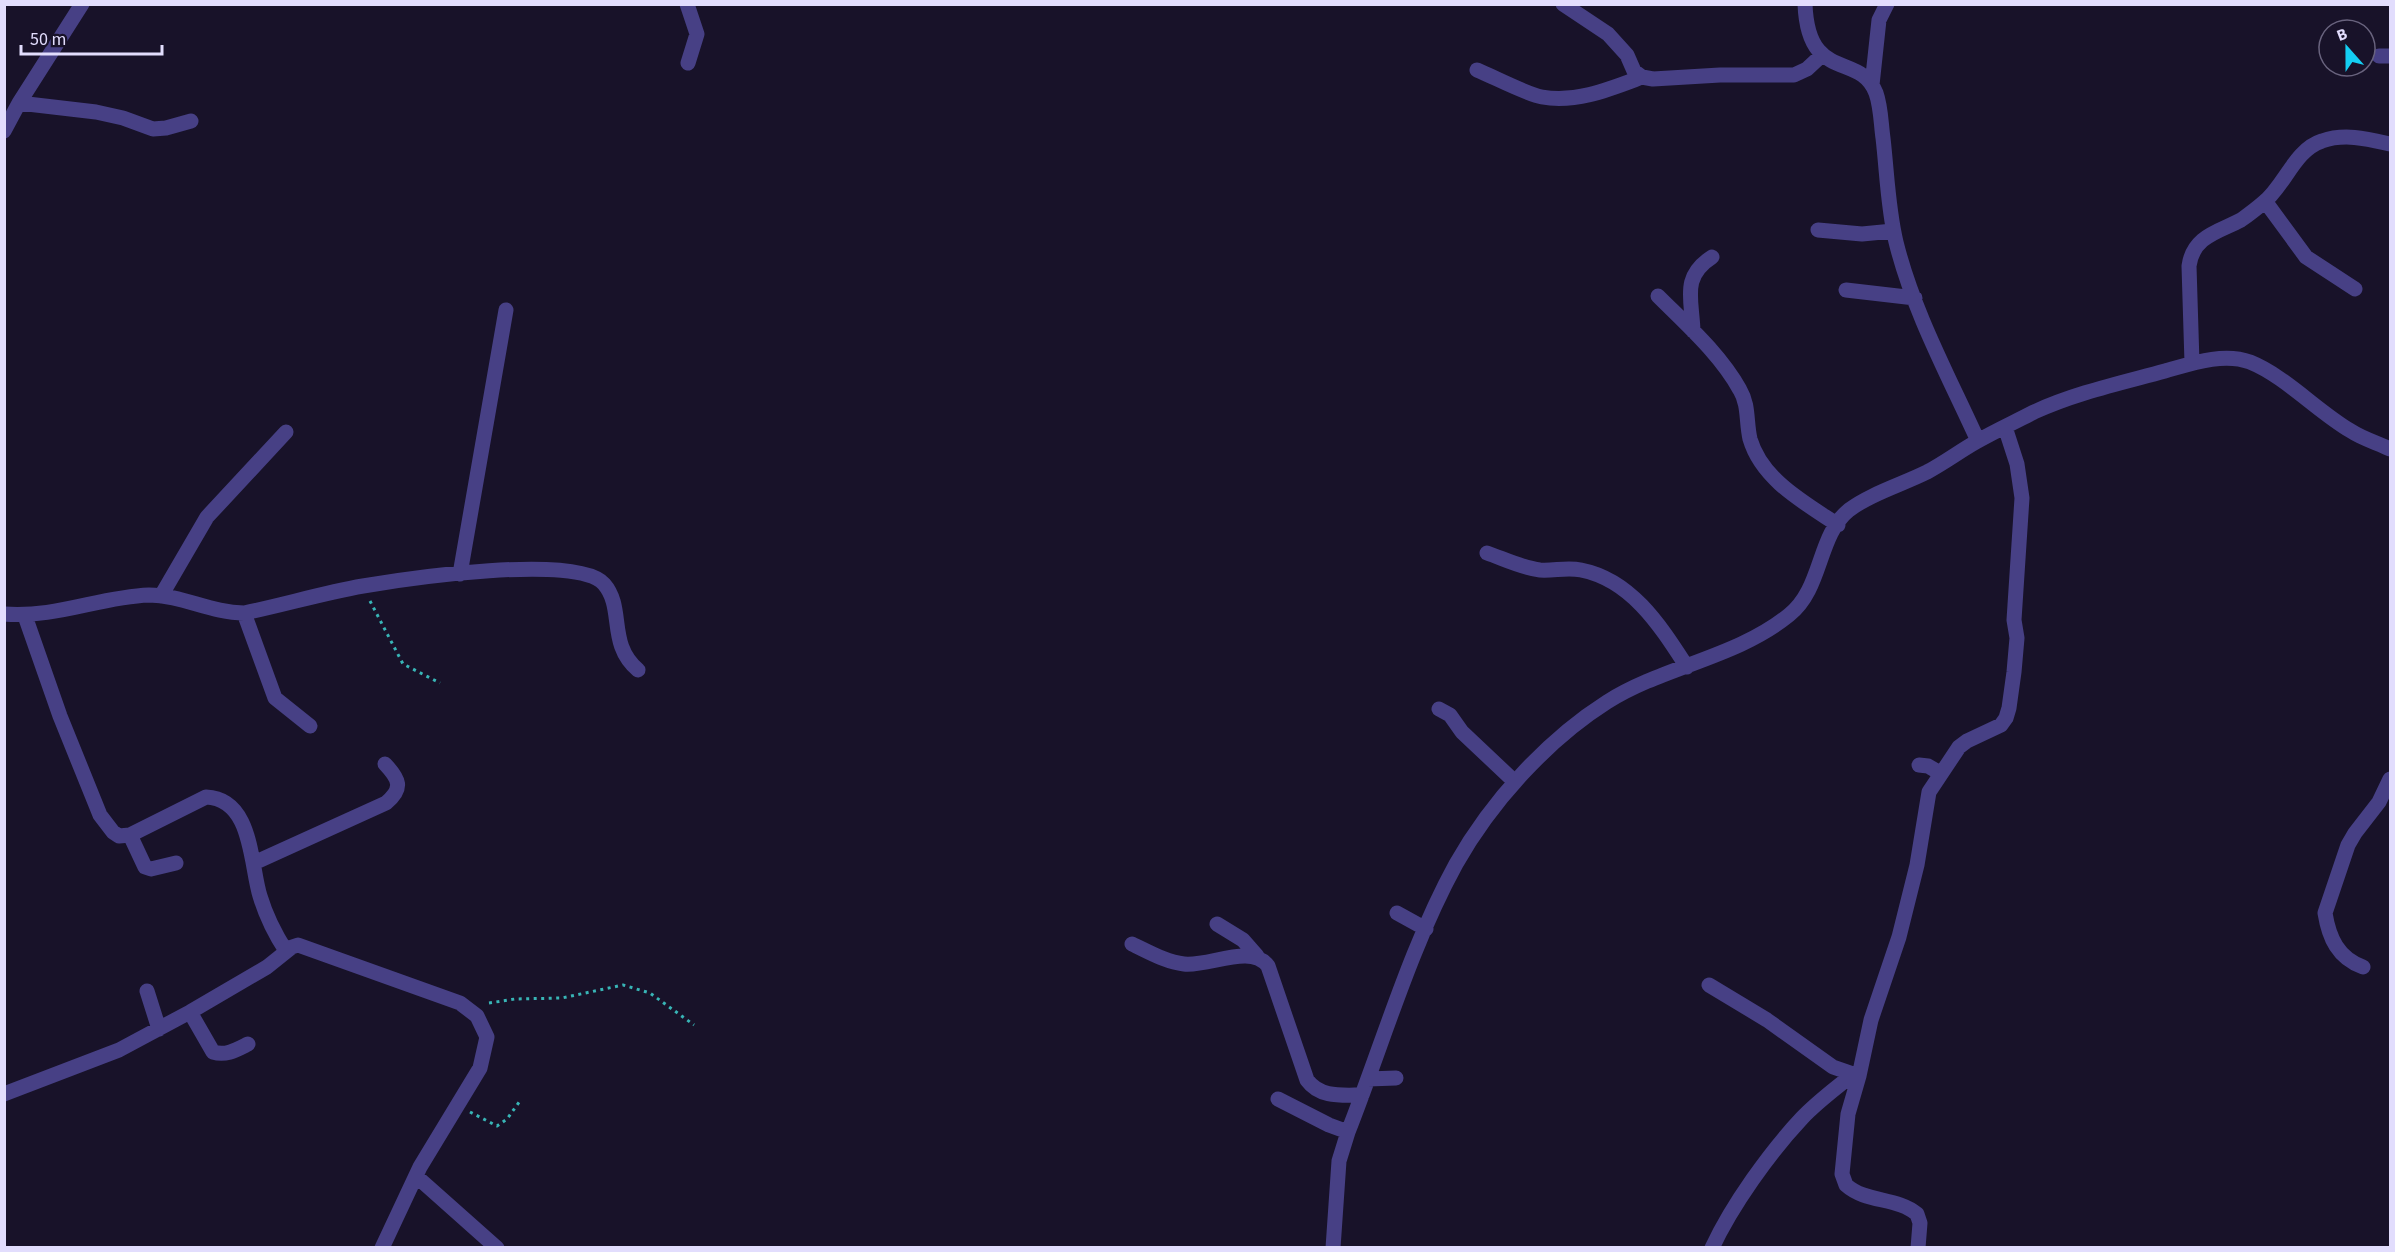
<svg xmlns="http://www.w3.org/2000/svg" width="2395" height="1252" font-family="'Source Sans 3',sans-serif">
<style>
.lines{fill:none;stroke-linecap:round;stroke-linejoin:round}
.path{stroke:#38b5b6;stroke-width:3;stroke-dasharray:3 4.5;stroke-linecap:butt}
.minor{stroke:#474085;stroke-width:15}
</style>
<rect width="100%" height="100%" fill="#181229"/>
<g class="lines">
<!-- path -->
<path class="path" d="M370,601L403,664L440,683
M489,1003L515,999L562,998L623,985L650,993L694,1025
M470,1112L497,1126L507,1119L520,1101"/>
<!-- minor -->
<path class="minor" d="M687,4L697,34L688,63
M1563,4L1608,34L1627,55L1634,71L1642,77L1653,79L1720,75H1794L1807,69L1822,55
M1805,4C1808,84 1860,51 1876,93C1881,107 1881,124 1883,138C1887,173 1888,209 1896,242C1913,311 1949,377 1978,441
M2379,56H2390
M1477,70C1494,77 1526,94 1542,97C1577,103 1610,89 1642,77
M1872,85L1879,20L1887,4
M19,103L96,112L123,118L153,129L166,128L191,121
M4,131L19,103L82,4
M2265,201L2306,257L2355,289
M1818,230L1862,234L1893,231
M1846,290L1915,298
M1658,296C1687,325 1720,354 1740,390C1749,405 1746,422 1750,439C1762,480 1805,503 1838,525
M1693,331C1692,299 1681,277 1712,257
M2192,363L2189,266C2193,236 2218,232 2241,220C2248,215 2256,209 2263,203C2285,186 2294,150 2322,141C2345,133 2368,139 2390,144
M1487,553C1504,559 1522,568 1540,570C1554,571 1567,567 1581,570C1632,580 1661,627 1687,667
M460,574L506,310
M161,596L207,517L286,432
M244,613L275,698L310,726
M4,614C57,618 99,597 149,595C182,595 211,613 244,613C283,605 323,593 363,586C404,579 578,553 604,584C625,608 607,644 638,670
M25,616L60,716L100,815L113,832L119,836L130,835L206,797C253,799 250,864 260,896C266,916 275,934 286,951
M1439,709L1450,715L1462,732L1515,782
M1919,765L1928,766L1940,773
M130,835L145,867L151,869L176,863
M254,863L386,803C404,788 399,779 385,764
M1397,913L1426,929
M1217,924L1243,940L1257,956
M1132,944C1149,952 1166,962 1184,964C1209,967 1251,943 1268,966L1307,1080C1320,1098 1342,1095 1362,1095
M2363,967C2338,958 2329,938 2325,913L2348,845L2355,833L2379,802L2390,779
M1709,985L1767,1020L1833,1067L1859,1076
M147,991L159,1029
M190,1012L213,1052C226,1056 236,1050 248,1044
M1368,1079L1396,1078
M4,1094L119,1050L190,1012L267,967L292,947L298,945L460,1003L477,1016L487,1037L480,1068L420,1167L382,1248
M1278,1099L1329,1125L1348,1132
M416,1176L497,1248
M1333,1248L1339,1161L1348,1132C1383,1043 1410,948 1456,864C1491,802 1547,740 1607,702C1664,666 1736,658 1789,615C1823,588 1817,536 1849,510C1870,494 1903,484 1927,472C1944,463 1960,451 1976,442C1995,431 2015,422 2034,412C2075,393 2121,383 2165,371C2190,364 2223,352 2250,362C2285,376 2318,412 2351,431C2363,439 2378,443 2390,449
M1712,1248C1732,1205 1770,1152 1802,1118C1817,1102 1835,1089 1852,1075
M1918,1248L1920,1223L1917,1214C1897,1197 1866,1203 1846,1185L1842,1174L1848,1114L1859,1076L1871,1020L1899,937L1917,865L1929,792L1959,747L1967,741L2001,725L2006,718L2009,708L2014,672L2017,638L2014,620L2022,498L2017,464L2005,427"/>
</g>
<!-- border -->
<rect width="2395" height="1252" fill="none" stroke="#e2ddfd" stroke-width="12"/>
<!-- north arrow -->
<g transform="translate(2347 48) rotate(339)"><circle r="28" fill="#181229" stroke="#69637e" stroke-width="1.5"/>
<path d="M0-4.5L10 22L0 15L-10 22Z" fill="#14cef2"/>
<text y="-9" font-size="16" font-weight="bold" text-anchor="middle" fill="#e2ddfd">B</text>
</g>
<!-- scale -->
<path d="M21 45v9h141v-9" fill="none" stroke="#e2ddfd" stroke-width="3"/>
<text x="30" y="45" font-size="18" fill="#e2ddfd" stroke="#181229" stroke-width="4.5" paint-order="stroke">50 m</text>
</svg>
